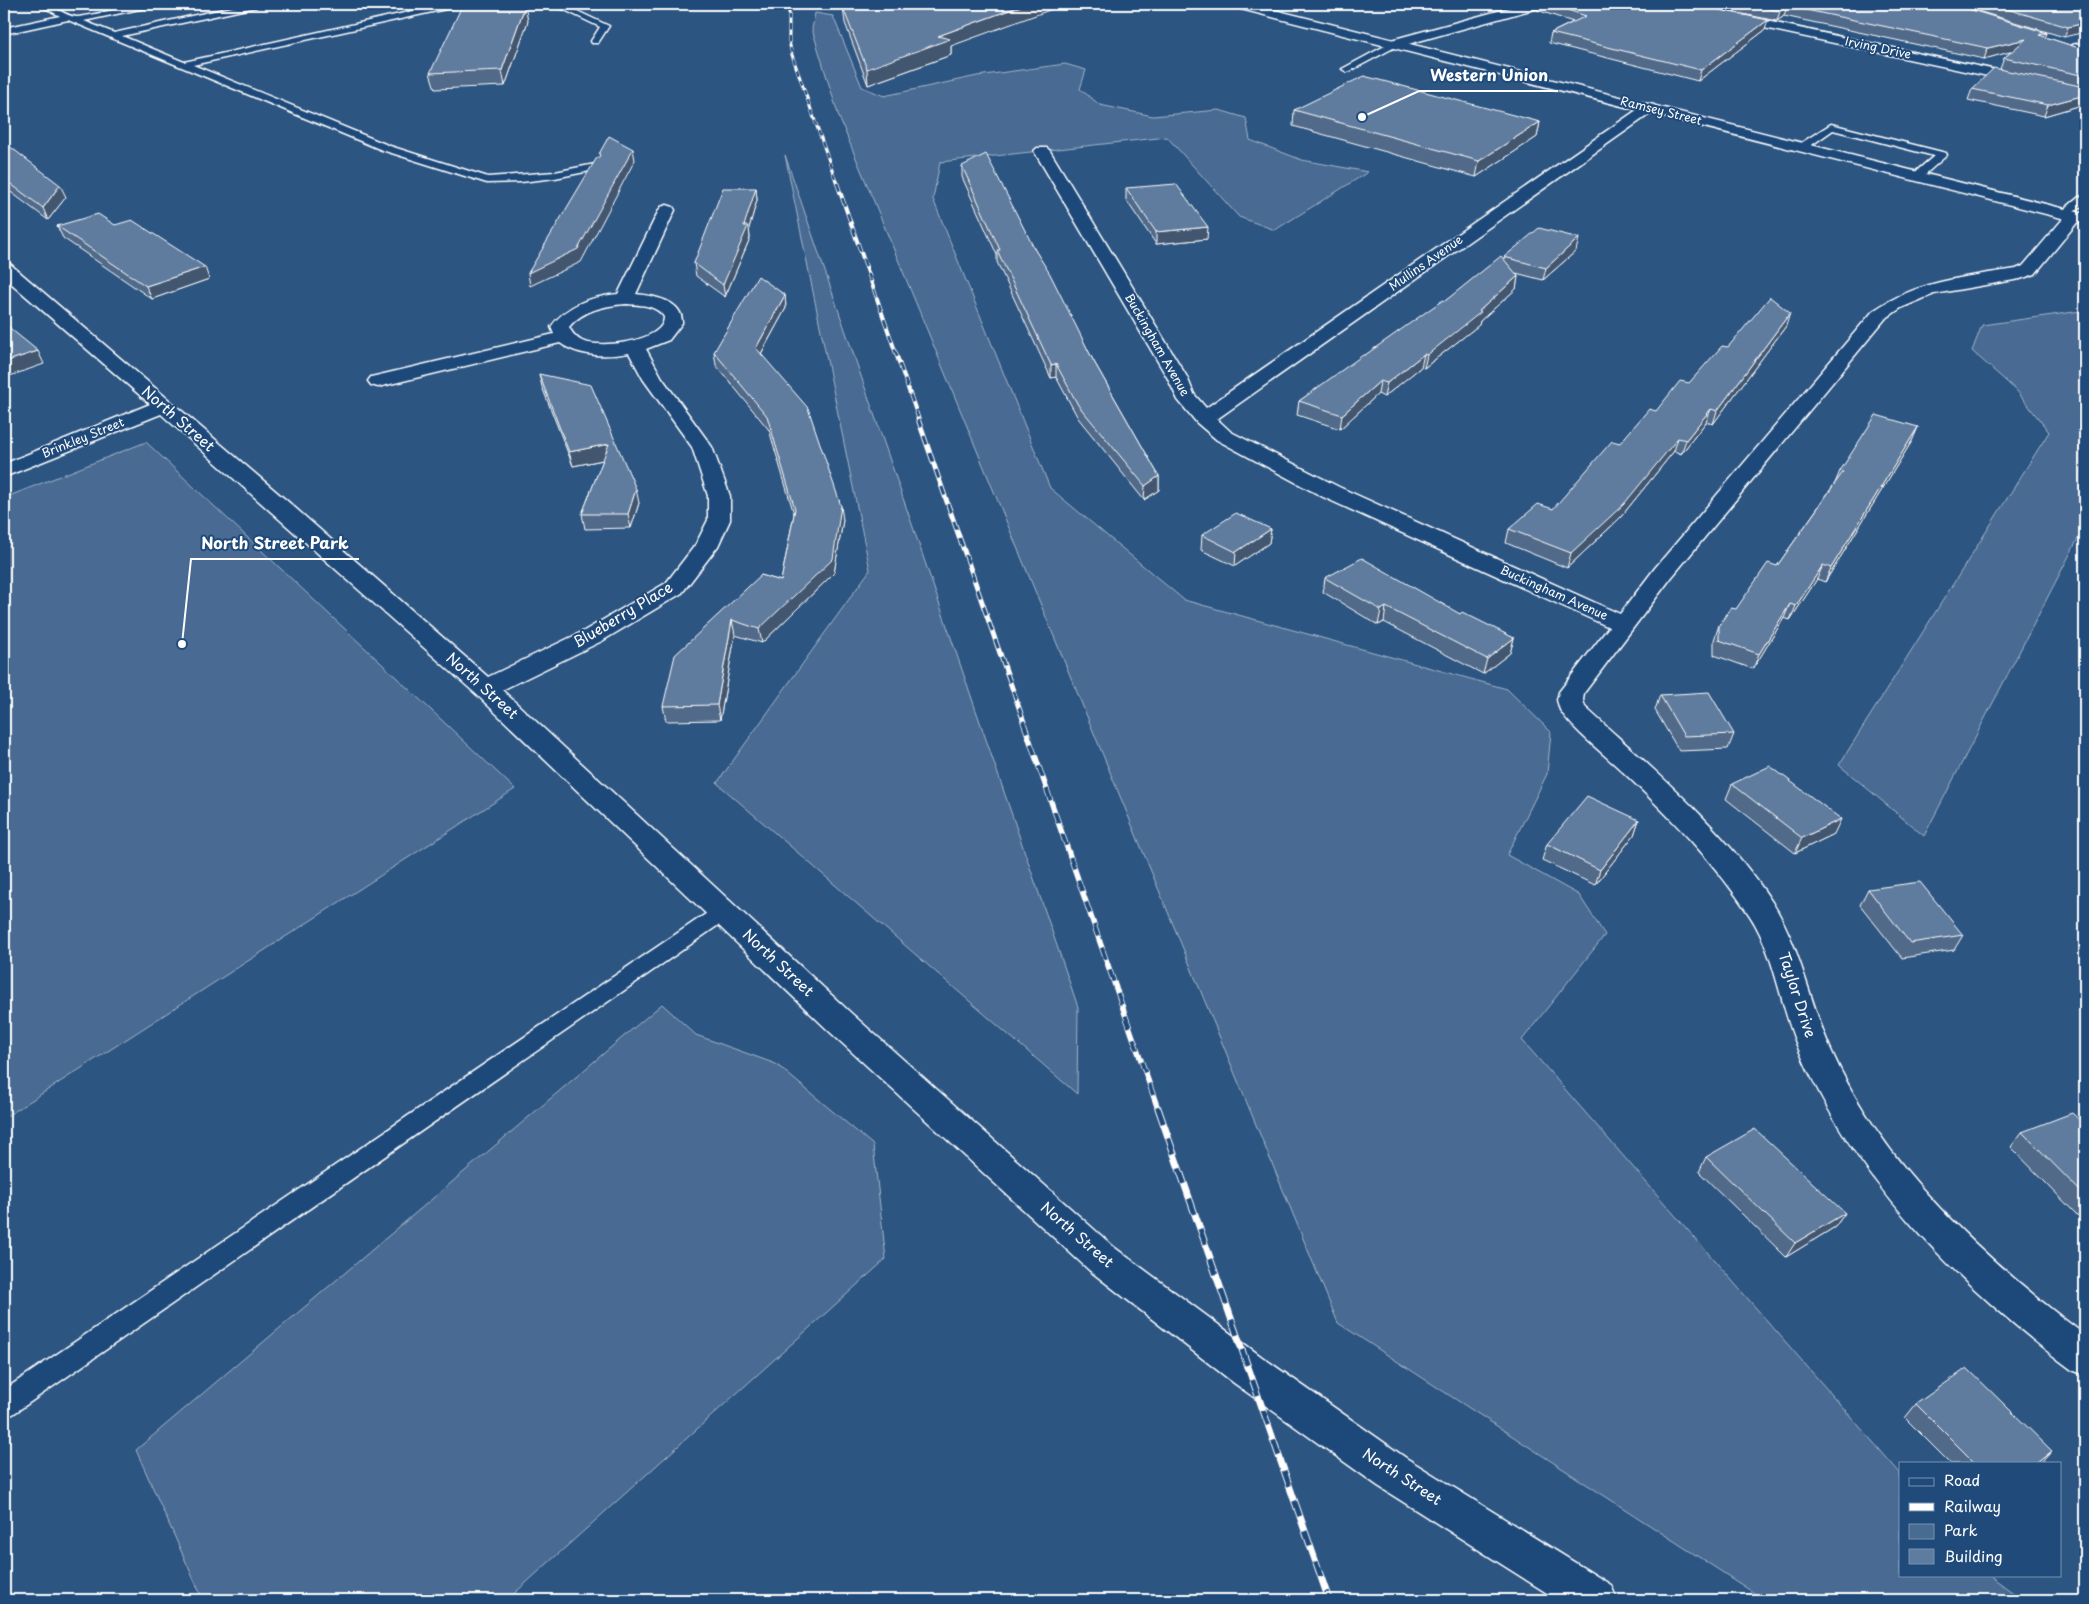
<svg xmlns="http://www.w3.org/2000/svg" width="2089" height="1604" font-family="'Playpen Sans',sans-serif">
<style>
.green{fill:#486b92;stroke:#a4b5c8}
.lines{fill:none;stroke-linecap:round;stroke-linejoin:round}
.lane-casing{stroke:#fff;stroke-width:3}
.street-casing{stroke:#fff;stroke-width:3}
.primary-casing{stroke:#fff;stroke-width:3}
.lane{fill:#1f4a7a;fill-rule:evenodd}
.street{fill:#1f4a7a;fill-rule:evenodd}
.primary{fill:#1f4a7a;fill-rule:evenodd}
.rail-far4-casing{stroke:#fff;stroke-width:3}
.rail-far3-casing{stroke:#fff;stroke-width:4}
.rail-far2-casing{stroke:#fff;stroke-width:5}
.rail-far1-casing{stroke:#fff;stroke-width:5.5}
.rail-casing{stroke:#fff;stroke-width:7}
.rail-far4{stroke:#1f4a7a;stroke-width:2;stroke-dasharray:5.5;stroke-linecap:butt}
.rail-far3{stroke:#1f4a7a;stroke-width:2.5;stroke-dasharray:8;stroke-linecap:butt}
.rail-far2{stroke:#1f4a7a;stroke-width:3;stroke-dasharray:9;stroke-linecap:butt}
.rail-far1{stroke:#1f4a7a;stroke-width:4;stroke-dasharray:12;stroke-linecap:butt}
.rail{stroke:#1f4a7a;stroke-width:5;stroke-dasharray:16;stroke-linecap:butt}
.wall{fill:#516b89;stroke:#fff}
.shaded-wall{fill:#42576f;stroke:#fff}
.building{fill:#5e7c9f;stroke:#fff}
.labels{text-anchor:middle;stroke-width:4;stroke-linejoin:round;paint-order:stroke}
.far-street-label{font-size:12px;fill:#fff;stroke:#1f4a7a}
.street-label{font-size:15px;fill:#fff;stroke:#1f4a7a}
.leader{fill:none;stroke:#fff;stroke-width:2}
.callout-dot{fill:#fff;stroke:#1f4a7a;stroke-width:2}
.callout-label{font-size:16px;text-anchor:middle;font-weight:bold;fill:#fff;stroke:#1f4a7a;stroke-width:4;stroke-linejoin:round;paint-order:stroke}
</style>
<rect width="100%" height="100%" fill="#2c5582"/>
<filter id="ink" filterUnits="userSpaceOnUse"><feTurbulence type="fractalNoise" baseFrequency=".02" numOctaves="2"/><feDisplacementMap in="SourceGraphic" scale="10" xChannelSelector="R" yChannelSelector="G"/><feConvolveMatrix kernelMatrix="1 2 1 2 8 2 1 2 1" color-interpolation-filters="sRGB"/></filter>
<g filter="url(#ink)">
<!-- green -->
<path class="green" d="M815,13L833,16L862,87L884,96L977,76L1065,64L1086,70L1080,89L1100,105L1153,116L1219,110L1246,118L1250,140L1302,160L1368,172L1275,230L1239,217L1167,137L940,162L933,199L1050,488L1184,600L1507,689L1551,732L1547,774L1507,855L1579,895L1605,935L1522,1040L1900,1473V1575H1989L2023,1600H1765L1338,1323L839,117L812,29Z
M785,155L1078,1007L1077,1094L717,783L870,570Z
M2081,311H2085V525L1924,836L1839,765L2049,432L2017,391L1972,351L1982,325Z
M146,442L515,789L4,1118V498Z
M662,1004L696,1035L776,1064L873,1145L886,1259L507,1600H203L136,1450Z"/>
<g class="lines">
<defs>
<path id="lane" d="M38,4C54,3 66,18 78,17C104,14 127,4 153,4L149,7L84,21L114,33L246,4H260L256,7L122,36L184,62L445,4H459L455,7L193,65L390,146L488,177L555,172L595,164L600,167L595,170L555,178L521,182L487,183L382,150L68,20L4,34V28L60,16Z
M552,4H562L609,26L598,43H592L591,41L600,27Z
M1396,40L1400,43L1399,45L1350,71L1347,72L1342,69Z
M1831,124L1946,153L1947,155L1921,178H1913L1912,176L1913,174L1934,156L1833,130L1806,149H1798L1797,147L1798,145Z
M2085,196V203L2069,216H2061L2059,214L2061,212L2079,197Z
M723,905L730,907L733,912L730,917L13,1414L4,1418V1390L716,907Z"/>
<path id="street" d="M1524,4H1543L1541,7L1401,46H1391L1389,43L1391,40Z
M1665,4H1687L2085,89V97L1671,8Z
M2085,42V50L2077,52L2070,48L2072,45Z
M1649,104L1654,105L1656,108L1654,111L1217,419L1231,432L1339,487L1620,614L1655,568L1873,311C1916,281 1965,277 2016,269L2023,266L2068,213H2080L2082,216L2080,219L2035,274L2020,279L1934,294L1901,308L1885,319L1671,578L1584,693L1583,700L1585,707C1650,767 1723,827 1772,902C1801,948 1809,1001 1831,1050C1884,1168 1984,1259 2085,1335V1375L2072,1370L2060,1361C1951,1277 1854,1178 1799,1050C1780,1007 1776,956 1750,916C1715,862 1669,816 1623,772C1604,754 1574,731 1560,710L1557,700L1559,692L1609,627L1323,497L1217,440L1197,423L1178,400L1167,377L1034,151L1037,148H1047L1050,151L1187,377L1194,394L1206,408L1644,105Z
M667,205L673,207L675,210L636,294C653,296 683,300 682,323L669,340L646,349L662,378L712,447L730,496V520L718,546L682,593L602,641L502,690L852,1014L1115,1248L1262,1357L1406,1458L1611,1585L1617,1600H1558L1378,1486L1234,1383L1089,1270L830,1032L476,694L161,414L4,477V464L150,404L4,277V263L10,264L286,500L488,677L584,631L666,583L696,544L708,520V496L692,447L643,379L629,353C606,357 580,357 560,343L378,387L371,385L368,381L371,377L554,334L551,327C567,304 591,297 618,294L659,210L661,207ZM625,304C638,305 656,304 664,317C665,342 600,349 582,341C576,338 572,333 569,327C583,310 604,306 625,304Z"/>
<path id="primary" d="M1231,4H1251L2085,214V224L1233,7Z"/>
</defs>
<!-- lane casing -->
<use href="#lane" class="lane-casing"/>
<!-- street casing -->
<use href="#street" class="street-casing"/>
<!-- primary casing -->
<use href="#primary" class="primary-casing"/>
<!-- lane -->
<use href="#lane" class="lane"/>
<!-- street -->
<use href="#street" class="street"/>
<!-- primary -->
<use href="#primary" class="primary"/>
<defs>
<path id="rail-far4" d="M789,4V41L792,55L837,184"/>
<path id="rail-far3" d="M837,183L919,420"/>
<path id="rail-far2" d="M918,419L1024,722"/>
<path id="rail-far1" d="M1023,721L1158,1109"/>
<path id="rail" d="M1158,1108L1329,1600"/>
</defs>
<!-- rail-far4 casing -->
<use href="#rail-far4" class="rail-far4-casing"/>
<!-- rail-far3 casing -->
<use href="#rail-far3" class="rail-far3-casing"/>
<!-- rail-far2 casing -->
<use href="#rail-far2" class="rail-far2-casing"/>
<!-- rail-far1 casing -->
<use href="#rail-far1" class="rail-far1-casing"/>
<!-- rail casing -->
<use href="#rail" class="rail-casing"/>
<!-- rail-far4 -->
<use href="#rail-far4" class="rail-far4"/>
<!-- rail-far3 -->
<use href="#rail-far3" class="rail-far3"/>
<!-- rail-far2 -->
<use href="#rail-far2" class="rail-far2"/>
<!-- rail-far1 -->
<use href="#rail-far1" class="rail-far1"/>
<!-- rail -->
<use href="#rail" class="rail"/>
</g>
<!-- wall -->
<path class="wall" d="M1538,4H1691L1765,30L1698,81L1549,43L1551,33L1573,22L1537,10Z
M1695,4H1952L2047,33L2045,37L2085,50V104L2044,116L1968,100L1972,89L2000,69L2004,58L2012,51L1984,59L1784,16L1777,21Z
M1955,4H2085L2064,37Z
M843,8L951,46V55L868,85L845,23Z
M528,21L505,86L435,89L430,73Z
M1294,110L1540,122L1537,137L1476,177L1293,126Z
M4,142L66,197L48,220L4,187Z
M962,166L1035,250L1093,360L1159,476V490L1144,500L1078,418L1056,377L1051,378L997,262V255L962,177Z
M756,188L757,200L749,228L750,238L725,297L696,276L694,263Z
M1126,188L1207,239L1156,244L1126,200Z
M115,225L209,279L152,299L63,238L57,226Z
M1576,251L1543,280L1516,273L1518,276L1516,289L1480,321L1479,325L1424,368L1421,367L1384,397L1378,394L1340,429L1297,415L1299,401L1445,301L1504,260V257Z
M785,295L786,308L761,354L843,520L834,573L762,643L735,635L720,720L666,721L663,706L761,575L781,581L794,514L769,430L716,365L714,352Z
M1786,326L1713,424L1706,422L1681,454L1674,451L1620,518L1567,568L1506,543L1509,529L1553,509L1620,443L1656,411L1689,383L1728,347Z
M539,374L639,503L631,528L585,529L582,514L603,460L573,466L542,387Z
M1918,427L1912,441L1825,582L1817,579L1790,620L1784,618L1753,669L1714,655V640L1719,625L1736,609L1777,566L1835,483L1840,471Z
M1271,529L1269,543L1235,566L1201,550L1202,535Z
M1325,578L1460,614L1514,638L1510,653L1483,674L1384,622L1378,625L1323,592Z
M1660,695L1734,734L1728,749L1679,751L1655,710Z
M1732,784L1834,834L1795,853L1726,799Z
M1639,820L1634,835L1595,885L1542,860L1547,844Z
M1868,889L1963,935L1954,950L1902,958L1860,905Z
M2085,1125V1213L2078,1216L2011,1147L2022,1132Z
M1706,1157L1845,1213L1835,1227L1786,1257L1699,1172Z
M1916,1404L2041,1463H1950L1905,1418Z"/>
<!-- shaded-wall -->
<path class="shaded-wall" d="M1026,4H1066L951,46V55L868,85L867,69L938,36Z
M525,6L528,21L505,86L502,70Z
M1787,6L1784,16L1777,21L1780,11Z
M1768,20L1765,30L1698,81L1701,70Z
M2085,23V32L2064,37L2068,27Z
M2047,33L2043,43L2039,35Z
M2026,39L2021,49L1984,59L1988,48Z
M2085,95V104L2044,116L2048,105Z
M1540,122L1537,137L1476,177L1479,161Z
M633,149L635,160L581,262L530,286L528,273Z
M60,185L66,197L48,220L43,208Z
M756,188L757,200L749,228L750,238L725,297L723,285Z
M1208,227L1207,239L1156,244V232Z
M1579,238L1576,251L1543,280L1546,268Z
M205,267L209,279L152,299L146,286Z
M1518,276L1516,289L1480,321L1479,325L1424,368L1427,355L1479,311Z
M785,295L786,308L757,361L756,348Z
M1790,313L1786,326L1713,424L1717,411Z
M38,351L44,364L4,378V362Z
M1424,354L1421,367L1384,397L1387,383Z
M1056,364V377L1051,378V365Z
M1380,381L1378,394L1340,429L1342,415Z
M1711,409L1706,422L1681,454L1686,440Z
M1918,427L1912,441L1825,582L1831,568Z
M1678,438L1674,451L1620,518L1567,568L1571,553Z
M609,444L612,458L573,466L569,452Z
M1159,476V490L1144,500L1145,486Z
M636,489L639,503L631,528L628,514Z
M841,506L843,520L834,573L762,643L759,629Z
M1271,529L1269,543L1235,566L1236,552Z
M1823,565L1817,579L1790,620L1796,606Z
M1790,604L1784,618L1753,669L1759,654Z
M1386,607L1384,622L1378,625L1381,610Z
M732,620L735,635L720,720L717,705Z
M1514,638L1510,653L1483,674L1487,659Z
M1841,819L1834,834L1795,853L1802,838Z
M1639,820L1634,835L1595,885L1600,870Z
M2085,1207V1213L2078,1216Z
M1845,1213L1835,1227L1786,1257L1795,1243Z
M2052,1451L2041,1463H2037Z"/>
<!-- building -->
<path class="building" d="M463,4H519L525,6L502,70L430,73Z
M861,4H1026L938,36L950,39L867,69L843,8L847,9Z
M1549,4H1691L1768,20L1701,70L1551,33L1586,16Z
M1744,4H1952L2047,33L2039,35L2085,50V76L2004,58L2026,39L1988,48L1787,6L1780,11Z
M1990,4H2085V23L2068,27Z
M1994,68L2085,87V95L2048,105L1972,89Z
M1364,76L1540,122L1479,161L1294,110Z
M609,136L633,149L578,249L528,273L596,159L600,156L599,154Z
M4,142L60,185L43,208L4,179Z
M986,154L1035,250L1050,274L1093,360L1159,476L1145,486L1078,405L1056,364L1051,365L997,250H1000L962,166Z
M1176,184L1208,227L1156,232L1126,188Z
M723,188H756L744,226H748L723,285L694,263Z
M98,214L115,225L132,220L205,267L146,286L57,226Z
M1539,228L1579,238L1546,268L1504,257Z
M1501,256L1518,276L1479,311L1481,312L1427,355L1424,354L1387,383L1380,381L1342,415L1299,401L1363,355H1365L1443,300L1445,301Z
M758,276L785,295L756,348L808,408L841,506L833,559L759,629L732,620L717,705L663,706L675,655L761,575L781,581L795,509L767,416L714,352Z
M1770,297L1790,313L1717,411L1711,409L1686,440L1678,438L1624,504L1571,553L1509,529L1538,504L1553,509L1612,441L1620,443L1649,409L1656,411L1680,381L1689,383L1722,346L1728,347Z
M4,321L12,330L38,351L4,362Z
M539,374L591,385L636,489L628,514H582L609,444L569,452Z
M1876,415L1918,427L1831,568L1823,565L1796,606L1790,604L1759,654L1719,640V625L1731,608L1736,609L1768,563L1777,566L1843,472L1840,471Z
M1236,513L1271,529L1236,552L1202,535Z
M1362,558L1460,614L1462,612L1514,638L1487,659L1386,607L1381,610L1325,578Z
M1709,692L1734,734L1684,736L1660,695Z
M1770,766L1841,819L1802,838L1732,784Z
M1587,796L1639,820L1600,870L1547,844Z
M1920,882L1963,935L1910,943L1868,889Z
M2072,1113L2085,1125V1196L2022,1132Z
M1755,1129L1845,1213L1795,1243L1706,1157Z
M1967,1368L2052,1451L2037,1463H1975L1916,1404Z"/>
</g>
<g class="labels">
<!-- far-street labels -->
<g class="far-street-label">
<text transform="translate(1878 48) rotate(12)" y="4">Irving Drive</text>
<text transform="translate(1661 111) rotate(14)" y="4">Ramsey Street</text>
<text transform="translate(1426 263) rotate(-35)" y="4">Mullins Avenue</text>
<text transform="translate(1157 345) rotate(60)" y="4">Buckingham Avenue</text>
<text transform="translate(83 438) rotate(-22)" y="4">Brinkley Street</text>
<text transform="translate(1554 593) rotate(24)" y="4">Buckingham Avenue</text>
</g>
<!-- street labels -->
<g class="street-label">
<text transform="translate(178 419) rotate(41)" y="5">North Street</text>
<text transform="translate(623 615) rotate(-31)" y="5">Blueberry Place</text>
<text transform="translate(482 686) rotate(42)" y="5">North Street</text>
<text transform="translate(778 963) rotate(43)" y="5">North Street</text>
<text transform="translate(1797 995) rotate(72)" y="5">Taylor Drive</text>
<text transform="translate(1077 1235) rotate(41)" y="5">North Street</text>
<text transform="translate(1402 1477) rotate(33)" y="5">North Street</text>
</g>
</g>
<!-- callouts -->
<path class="leader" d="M1362 117L1419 91H1558M182 644L191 559H359"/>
<g class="callout-dot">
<circle cx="1362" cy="117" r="5"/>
<circle cx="182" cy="644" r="5"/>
</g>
<g class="callout-label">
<text x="1489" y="81">Western Union</text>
<text x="275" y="549">North Street Park</text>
</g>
<!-- margin -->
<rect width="2089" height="1604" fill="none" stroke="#1f4a7a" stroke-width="20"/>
<rect x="10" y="10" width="2069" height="1584" fill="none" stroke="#fff" stroke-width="2" filter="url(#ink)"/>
<!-- legend -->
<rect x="1899" y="1462" width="162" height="115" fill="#1f4a7a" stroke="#7992af"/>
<rect x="1909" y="1478" width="25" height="8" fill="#1f4a7a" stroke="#7992af"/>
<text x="1944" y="1486" font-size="15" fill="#ffffff">Road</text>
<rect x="1909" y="1503" width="25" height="8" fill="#ffffff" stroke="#7992af"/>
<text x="1944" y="1512" font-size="15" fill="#ffffff">Railway</text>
<rect x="1909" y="1524" width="25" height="15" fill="#486b92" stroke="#7992af"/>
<text x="1944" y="1536" font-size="15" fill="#ffffff">Park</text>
<rect x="1909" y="1549" width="25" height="15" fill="#5e7c9f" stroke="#7992af"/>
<text x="1944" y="1562" font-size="15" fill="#ffffff">Building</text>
</svg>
